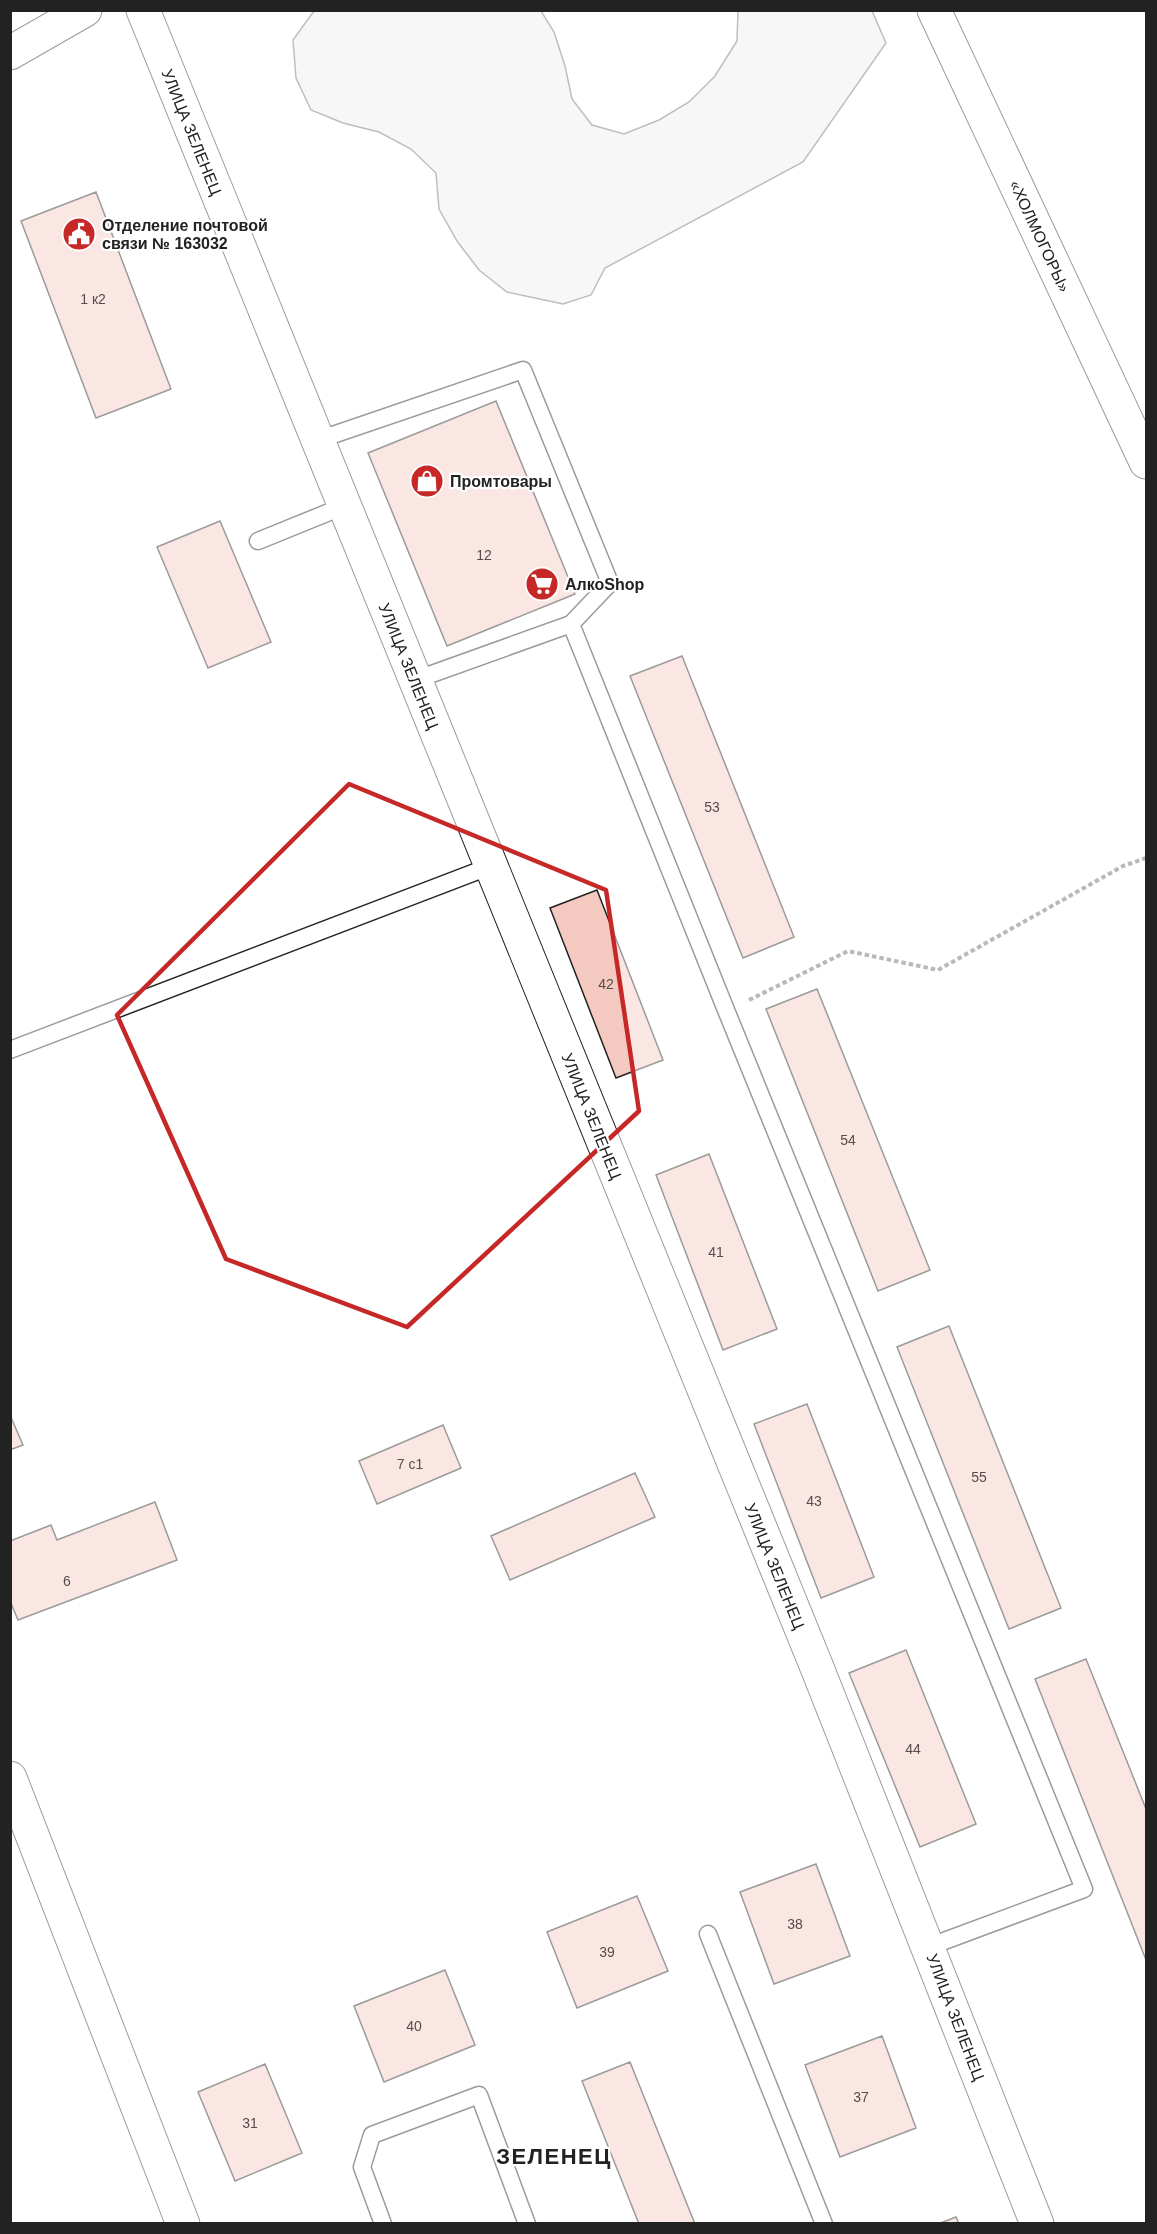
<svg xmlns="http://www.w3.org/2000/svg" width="1157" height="2234" font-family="Helvetica,sans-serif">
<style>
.green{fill:#eee;stroke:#6f6f6f;stroke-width:1.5}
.building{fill:#f3c9c0;stroke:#222;stroke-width:1.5}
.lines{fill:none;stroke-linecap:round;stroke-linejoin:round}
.service-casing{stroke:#222;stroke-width:19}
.minor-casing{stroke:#222;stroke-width:35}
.trunk-casing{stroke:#222;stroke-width:35}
.path{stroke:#646464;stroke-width:4;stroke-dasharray:4.5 3;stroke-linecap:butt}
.service{stroke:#fff;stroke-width:16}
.minor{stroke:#fff;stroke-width:33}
.trunk{stroke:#fff;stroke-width:33}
.marked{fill:none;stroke:#c62828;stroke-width:4.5;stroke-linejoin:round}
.labels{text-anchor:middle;stroke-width:4.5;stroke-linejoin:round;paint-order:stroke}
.number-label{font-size:14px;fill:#564c4a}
.street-label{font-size:16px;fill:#222;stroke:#fff}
.poi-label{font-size:16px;font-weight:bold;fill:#222;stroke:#fff;text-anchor:start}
.district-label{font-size:22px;font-weight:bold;letter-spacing:1.5px;fill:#222;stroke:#fff}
</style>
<rect width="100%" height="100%" fill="#fff"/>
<!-- green -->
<path class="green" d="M314,11H541L554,32L565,66L572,99L592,125L624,134L659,120L689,102L715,76L737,41L738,11H872L886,43L803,162L605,268L591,295L563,304L507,292L479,270L457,241L439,209L436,173L411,149L379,132L343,123L311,110L296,78L293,40Z"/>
<!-- building -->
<path class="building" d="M96,192L171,389L96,418L21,221Z
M496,401L575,594L447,646L368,453Z
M220,521L271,642L208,668L157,547Z
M682,656L794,937L743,958L630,676Z
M597,890L663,1060L616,1078L550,908Z
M817,989L930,1270L878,1291L766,1009Z
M709,1154L777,1329L723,1350L656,1175Z
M949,1326L1061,1608L1009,1629L897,1347Z
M807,1404L874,1577L821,1598L754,1424Z
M10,1415L23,1445L10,1450Z
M443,1425L461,1468L377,1504L359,1461Z
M635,1473L655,1517L510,1580L491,1536Z
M155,1502L177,1560L18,1620L10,1601V1541L51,1525L57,1540Z
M906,1650L976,1824L920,1847L849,1673Z
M1086,1659L1146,1809V1960L1035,1679Z
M816,1864L850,1956L774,1984L740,1892Z
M637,1896L668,1971L577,2008L547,1932Z
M445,1970L475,2045L384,2082L354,2006Z
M882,2036L916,2128L840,2157L805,2065Z
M630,2062L695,2224H639L582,2081Z
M265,2064L302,2153L235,2181L198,2092Z
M956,2217L959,2224H938Z"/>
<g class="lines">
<defs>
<path id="service" d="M318,440L523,370L610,583L571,624L415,680
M258,541L344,506
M571,624L726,1010L1084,1889L928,1947
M10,1050L491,866
M708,1934L824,2224
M383,2224L362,2167L372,2135L479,2095L527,2224"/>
<path id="minor" d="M143,10L818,1670L1037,2224
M10,53L85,10
M10,1778L183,2224"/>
<path id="trunk" d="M934,10L1146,462"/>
</defs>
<!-- service casing -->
<use href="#service" class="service-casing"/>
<!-- minor casing -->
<use href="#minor" class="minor-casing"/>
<!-- trunk casing -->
<use href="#trunk" class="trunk-casing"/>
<!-- path -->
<path class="path" d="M749,1000L848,951L938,970L1123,866L1146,858"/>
<!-- service -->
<use href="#service" class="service"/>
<!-- minor -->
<use href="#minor" class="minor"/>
<!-- trunk -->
<use href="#trunk" class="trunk"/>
</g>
<!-- marked area -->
<path d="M0 0H1157V2234H0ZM349,784L606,890L639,1111L407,1327L226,1259L117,1015Z" fill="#fff" fill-opacity=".55" fill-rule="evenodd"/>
<path class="marked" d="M349,784L606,890L639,1111L407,1327L226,1259L117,1015Z"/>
<!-- icons -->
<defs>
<symbol id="civic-disc" viewBox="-11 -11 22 22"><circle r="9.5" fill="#c62828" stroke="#fff"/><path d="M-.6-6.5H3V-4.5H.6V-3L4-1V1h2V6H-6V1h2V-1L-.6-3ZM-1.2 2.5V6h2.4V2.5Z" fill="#fff"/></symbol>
<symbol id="shop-disc" viewBox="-11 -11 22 22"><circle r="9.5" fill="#c62828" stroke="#fff"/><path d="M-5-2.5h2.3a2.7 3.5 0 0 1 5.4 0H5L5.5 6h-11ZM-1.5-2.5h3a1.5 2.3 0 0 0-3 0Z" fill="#fff"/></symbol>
<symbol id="supermarket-disc" viewBox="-11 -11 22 22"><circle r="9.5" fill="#c62828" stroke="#fff"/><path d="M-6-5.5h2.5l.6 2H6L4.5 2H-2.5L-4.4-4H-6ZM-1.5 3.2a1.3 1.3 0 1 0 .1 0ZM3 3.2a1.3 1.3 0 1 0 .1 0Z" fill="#fff"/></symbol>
</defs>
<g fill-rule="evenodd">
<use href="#civic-disc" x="60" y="215" width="38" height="38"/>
<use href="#shop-disc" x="408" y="462" width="38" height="38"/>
<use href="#supermarket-disc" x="523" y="565" width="38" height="38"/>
</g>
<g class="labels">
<!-- number labels -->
<g class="number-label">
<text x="93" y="304">1 к2</text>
<text x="484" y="560">12</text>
<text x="712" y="812">53</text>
<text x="606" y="989">42</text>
<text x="848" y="1145">54</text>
<text x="716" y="1257">41</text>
<text x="410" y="1469">7 с1</text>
<text x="979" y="1482">55</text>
<text x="814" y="1506">43</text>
<text x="67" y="1586">6</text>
<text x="913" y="1754">44</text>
<text x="795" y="1929">38</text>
<text x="607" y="1957">39</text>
<text x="414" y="2031">40</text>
<text x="861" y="2102">37</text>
<text x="250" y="2128">31</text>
</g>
<!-- street labels -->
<g class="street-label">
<text transform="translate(192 132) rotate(68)" y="6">УЛИЦА ЗЕЛЕНЕЦ</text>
<text transform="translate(1040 236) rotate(65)" y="6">«ХОЛМОГОРЫ»</text>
<text transform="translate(409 666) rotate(68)" y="6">УЛИЦА ЗЕЛЕНЕЦ</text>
<text transform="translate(592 1116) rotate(68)" y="6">УЛИЦА ЗЕЛЕНЕЦ</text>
<text transform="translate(775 1566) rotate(68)" y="6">УЛИЦА ЗЕЛЕНЕЦ</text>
<text transform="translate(956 2017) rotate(69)" y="6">УЛИЦА ЗЕЛЕНЕЦ</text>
</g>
<!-- poi labels -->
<g class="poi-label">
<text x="102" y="231">Отделение почтовой<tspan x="102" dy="18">связи № 163032</tspan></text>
<text x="450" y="487">Промтовары</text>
<text x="565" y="590">АлкоShop</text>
</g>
<!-- district labels -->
<g class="district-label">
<text x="554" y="2164">ЗЕЛЕНЕЦ</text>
</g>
</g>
<!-- border -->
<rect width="1157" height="2234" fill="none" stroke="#222222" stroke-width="24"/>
</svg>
